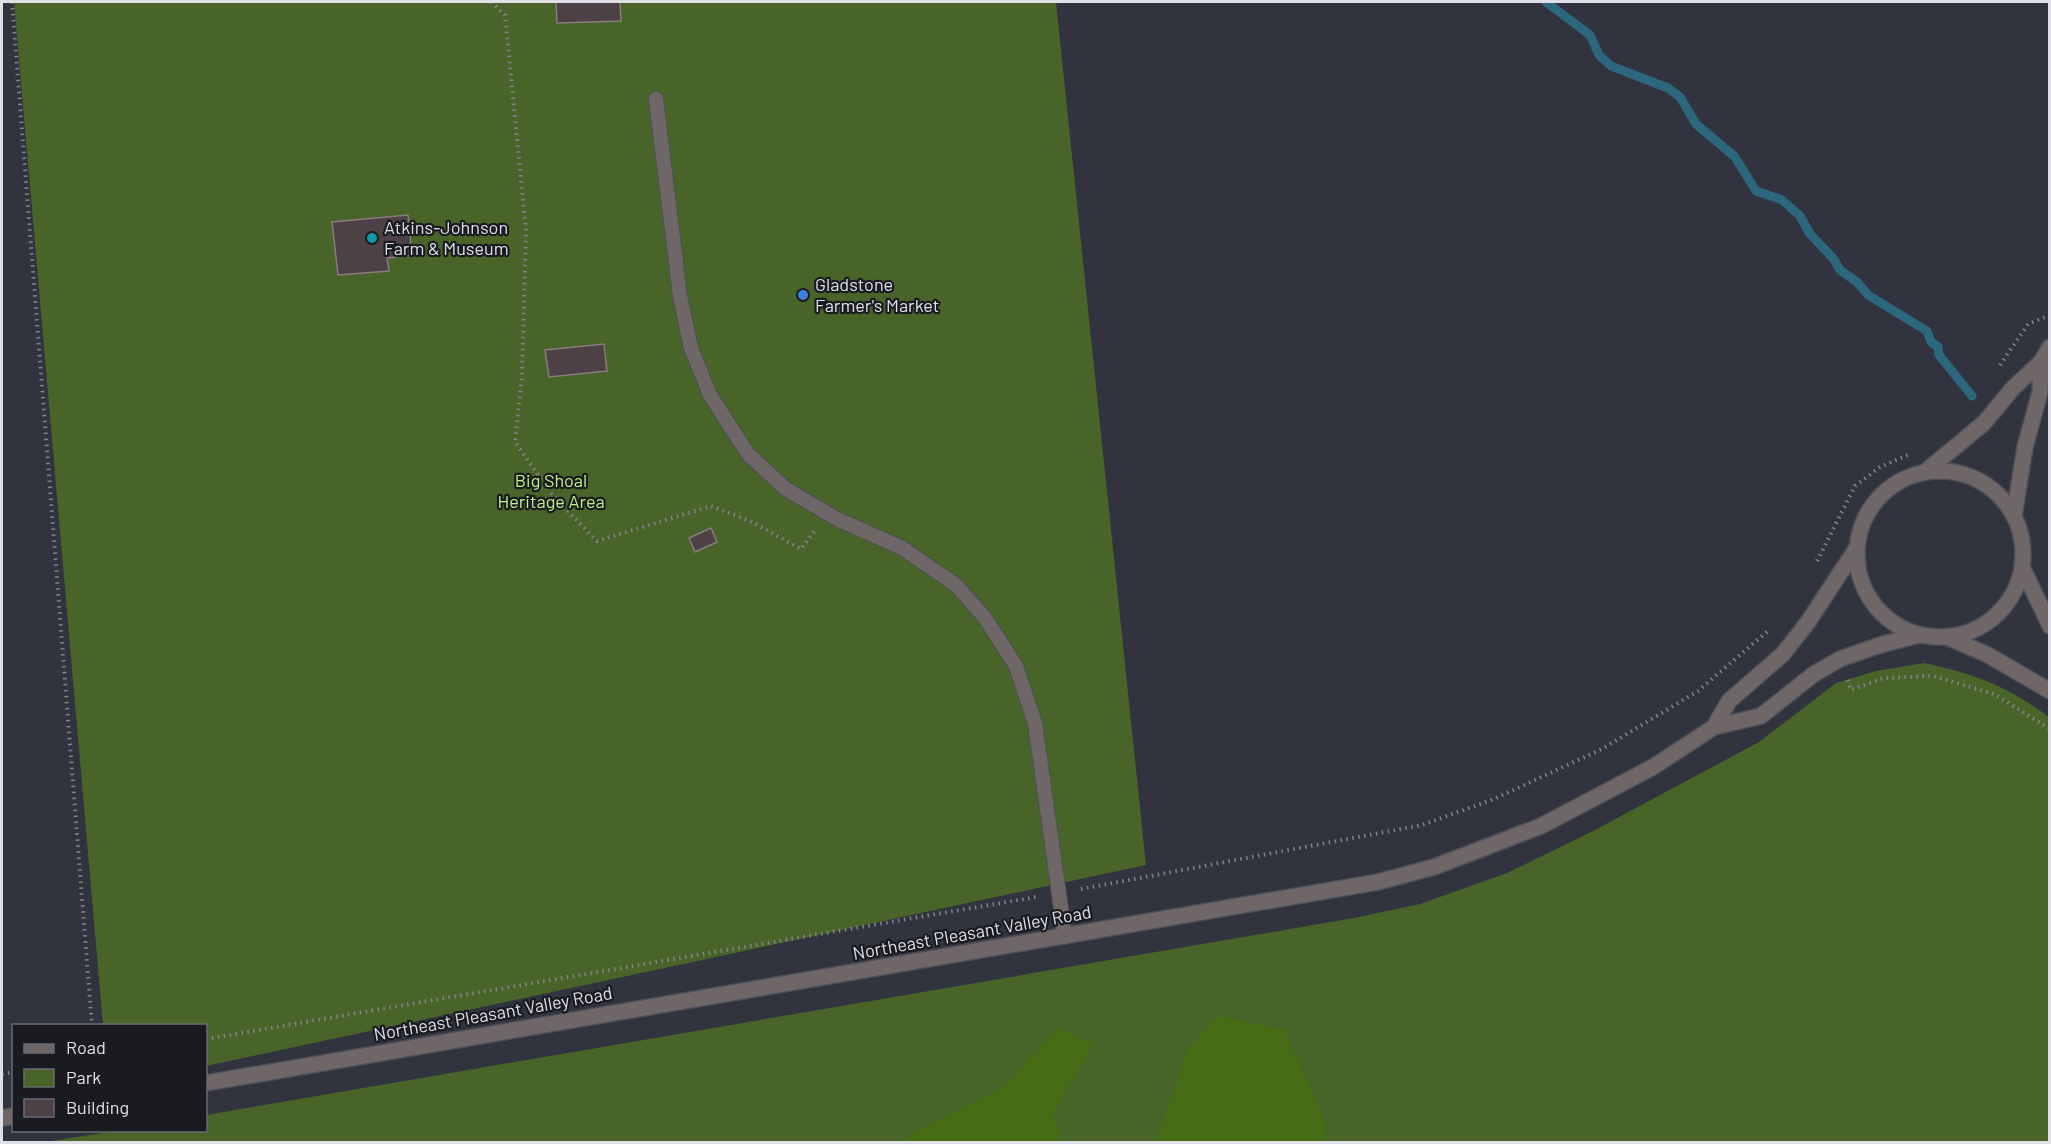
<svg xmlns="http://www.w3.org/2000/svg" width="2051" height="1144" font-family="Barlow,sans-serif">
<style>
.green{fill:#486428}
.forest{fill:#476c16}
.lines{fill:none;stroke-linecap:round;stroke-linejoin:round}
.stream{stroke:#2c677e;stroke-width:9}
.building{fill:#4e4146;stroke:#8a7b80;stroke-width:1.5}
.service-casing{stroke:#4d4f59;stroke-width:16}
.tertiary-casing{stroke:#4d4f59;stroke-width:18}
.path{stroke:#82838c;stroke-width:4;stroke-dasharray:1.5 4.5;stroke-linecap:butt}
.service{stroke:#6f6767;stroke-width:14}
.tertiary{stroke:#6f6767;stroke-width:15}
.culture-dot{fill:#0f9aa8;stroke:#1a1b20;stroke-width:2}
.shop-dot{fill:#3f7fe0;stroke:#1a1b20;stroke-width:2}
.labels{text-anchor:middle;stroke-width:4.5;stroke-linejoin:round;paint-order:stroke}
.poi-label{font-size:18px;fill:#dfe0e7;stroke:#1a1b20;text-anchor:start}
.park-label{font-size:18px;fill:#bef487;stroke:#1a1b20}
.street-label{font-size:18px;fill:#dfe0e7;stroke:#1a1b20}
</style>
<rect width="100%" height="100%" fill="#31333e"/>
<!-- green -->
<path class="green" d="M14,2H1056L1146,865L206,1066V1026L103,1025Z
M1924,663C1976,674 2007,686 2049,717V1142H45L115,1131L206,1130V1115L1354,918L1420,904L1507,873L1593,831L1759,742L1836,683L1876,671Z"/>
<!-- forest -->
<path class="forest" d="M1218,1016L1285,1030L1326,1125L1324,1142H1155L1189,1047Z
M1058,1027L1092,1045L1053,1115L1061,1142H896L1004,1087Z"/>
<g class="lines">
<!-- stream -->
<path class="stream" d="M1546,2L1590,35L1599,55L1611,66L1668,88L1680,97L1696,124L1735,157L1756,191L1782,200L1800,216L1810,234L1833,258L1840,270L1857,282L1868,295L1927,331L1931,342L1938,347L1939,355L1972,396"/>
</g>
<!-- building -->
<path class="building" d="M556,2H620L621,21L557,23Z
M408,215L412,255L387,258L389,271L338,275L332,222Z
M604,344L607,371L549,377L545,350Z
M711,528L717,542L695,552L689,538Z"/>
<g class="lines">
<defs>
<path id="service" d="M656,99L680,296L691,348L710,395L748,454L786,489L837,519L902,548L956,585L985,618L1016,666L1035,723L1065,937"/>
<path id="tertiary" d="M1857 554a83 83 0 1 1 166 0a83 83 0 1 1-166 0Z
M1925,472L1984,423L2013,388L2041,362L2050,347
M2014,516L2025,447L2040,392L2041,362
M2022,567L2050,626
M1947,637L1988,655L2050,691
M1714,727L1729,701L1783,654L1808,622L1856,549
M206,1083L1378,882L1434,867L1541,826L1653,767L1714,727L1761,716L1814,674L1840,659L1880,645L1919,635
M2,1118L14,1116"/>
</defs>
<!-- service casing -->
<use href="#service" class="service-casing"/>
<!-- tertiary casing -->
<use href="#tertiary" class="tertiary-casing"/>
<!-- path -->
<path class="path" d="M12,2L92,1026
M491,2L505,15L526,230L522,377L515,442L553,496L597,541L711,506L750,521L801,549L815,530
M2000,365L2028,324L2050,315
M1817,561L1855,486L1880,467L1908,455
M1848,680L1851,690L1884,678L1933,676L1994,694L2050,729
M1081,889L1422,825L1494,799L1602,749L1698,691L1769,630
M206,1039L1036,897
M2,1074L14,1072"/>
<!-- service -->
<use href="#service" class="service"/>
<!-- tertiary -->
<use href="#tertiary" class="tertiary"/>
</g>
<!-- markers -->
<circle class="culture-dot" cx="372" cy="238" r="6"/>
<circle class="shop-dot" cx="803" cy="295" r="6"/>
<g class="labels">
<!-- poi labels -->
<g class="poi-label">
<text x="384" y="234">Atkins-Johnson<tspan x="384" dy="21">Farm &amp; Museum</tspan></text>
<text x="815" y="291">Gladstone<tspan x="815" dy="21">Farmer's Market</tspan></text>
</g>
<!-- park labels -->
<g class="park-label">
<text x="551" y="487">Big Shoal<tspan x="551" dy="21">Heritage Area</tspan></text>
</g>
<!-- street labels -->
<g class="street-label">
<text transform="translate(972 933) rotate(-10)" y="6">Northeast Pleasant Valley Road</text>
<text transform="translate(493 1014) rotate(-10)" y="6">Northeast Pleasant Valley Road</text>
</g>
</g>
<!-- border -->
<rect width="2051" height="1144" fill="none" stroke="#dfe0e7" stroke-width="6"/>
<!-- legend -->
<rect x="12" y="1024" width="195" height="108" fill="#1a1b20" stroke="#696a70" stroke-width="1.5"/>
<rect x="24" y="1044" width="30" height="9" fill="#6f6767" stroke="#696a70" stroke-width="1.5"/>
<text x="66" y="1054" font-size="18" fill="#dfe0e7">Road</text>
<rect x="24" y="1069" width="30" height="18" fill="#486428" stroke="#696a70" stroke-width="1.5"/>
<text x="66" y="1084" font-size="18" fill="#dfe0e7">Park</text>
<rect x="24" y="1099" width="30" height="18" fill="#4e4146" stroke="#696a70" stroke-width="1.5"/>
<text x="66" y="1114" font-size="18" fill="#dfe0e7">Building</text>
</svg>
